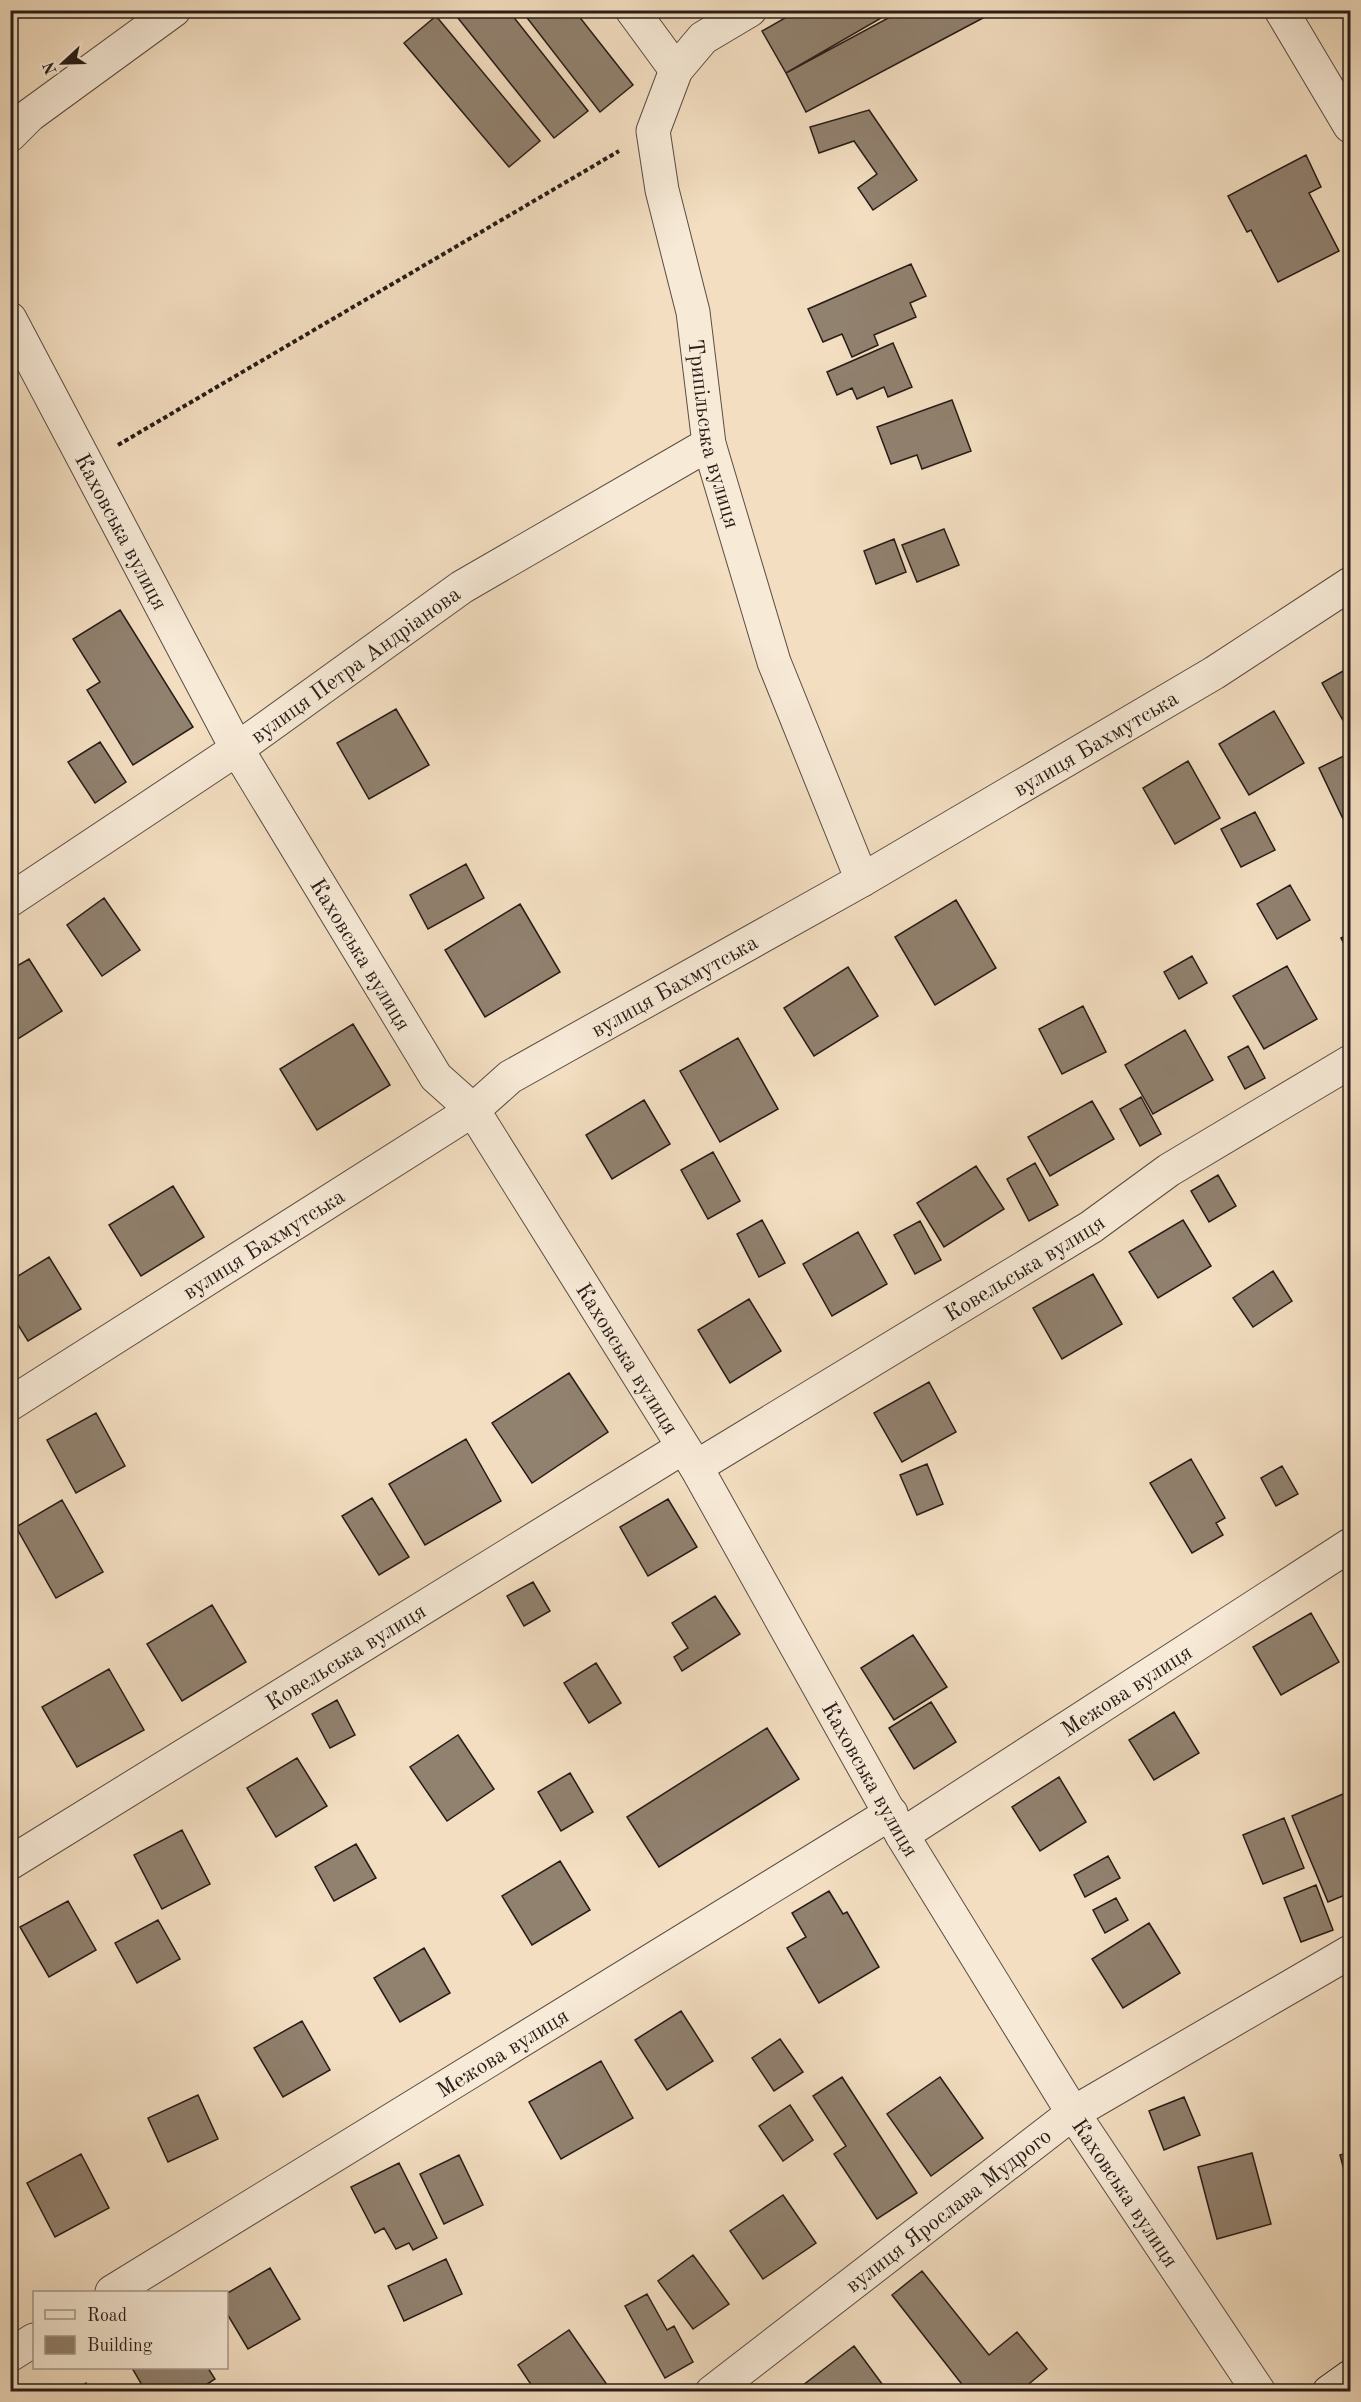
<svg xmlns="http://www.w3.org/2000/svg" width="1361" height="2402" font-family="'Old Standard TT',serif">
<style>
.building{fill:#91816f;stroke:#271c17;stroke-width:1.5}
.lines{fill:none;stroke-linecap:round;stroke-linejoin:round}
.street-casing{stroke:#5a4c42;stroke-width:35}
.secondary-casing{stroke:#271c17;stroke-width:35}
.path{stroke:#271c17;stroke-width:4;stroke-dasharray:4.5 3;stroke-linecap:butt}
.street{stroke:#f7ead7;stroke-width:33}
.secondary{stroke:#f7ead7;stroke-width:33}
.labels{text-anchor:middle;stroke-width:6;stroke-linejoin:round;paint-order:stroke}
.street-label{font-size:22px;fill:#271c17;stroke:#f7ead7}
</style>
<rect width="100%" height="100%" fill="#f3dec1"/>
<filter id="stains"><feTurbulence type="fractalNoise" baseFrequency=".00333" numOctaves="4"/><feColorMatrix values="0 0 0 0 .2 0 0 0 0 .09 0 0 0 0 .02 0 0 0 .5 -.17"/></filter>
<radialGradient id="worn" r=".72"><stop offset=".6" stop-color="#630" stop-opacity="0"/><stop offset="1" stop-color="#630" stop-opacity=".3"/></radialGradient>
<!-- building -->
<path class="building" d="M457,10H508L588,111L554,138L454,13Z
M521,10H574L633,85L600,112Z
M799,10H895L786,73L762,31Z
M903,10H998L806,112L786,73Z
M436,16L540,141L509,167L404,43Z
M869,110L917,180L873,210L858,188L877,174L854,141L819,153L810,127Z
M1306,155L1321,187L1309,193L1339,251L1278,282L1251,230L1247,232L1228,196Z
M911,264L926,296L910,303L916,317L874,335L878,345L852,357L842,334L823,342L808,309Z
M893,343L912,387L888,397L884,387L857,399L852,388L837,395L827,372Z
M952,400L971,451L922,469L917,455L891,464L877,427Z
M944,529L959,565L917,582L902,545Z
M894,539L906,572L876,584L864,551Z
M120,610L193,727L133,765L87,690L100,682L73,639Z
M1350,667V733L1322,683Z
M396,709L429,765L369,799L337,743Z
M1274,711L1304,763L1249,795L1219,744Z
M100,742L126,782L95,803L68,762Z
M1350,753V821L1345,823L1319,768Z
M1188,761L1220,818L1175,844L1143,788Z
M1255,812L1275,850L1241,867L1221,829Z
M466,864L484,898L428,929L410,895Z
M1290,885L1310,920L1277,939L1257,904Z
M104,898L140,950L102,976L67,925Z
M956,900L996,968L935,1005L895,937Z
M520,904L560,972L485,1017L445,950Z
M1350,933V955L1341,938Z
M1192,956L1207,983L1179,999L1164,972Z
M29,959L62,1011L10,1044V970Z
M1287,966L1317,1019L1264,1049L1233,996Z
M848,967L878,1016L814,1056L784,1008Z
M1083,1006L1106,1052L1062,1074L1039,1029Z
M353,1024L390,1085L317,1130L280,1069Z
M1185,1030L1213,1080L1153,1114L1125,1065Z
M738,1038L778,1109L720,1142L680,1071Z
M1248,1046L1265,1078L1245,1089L1228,1057Z
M1141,1097L1161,1134L1140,1146L1120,1109Z
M644,1100L670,1144L612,1179L586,1135Z
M1092,1101L1114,1139L1050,1176L1028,1137Z
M713,1152L740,1201L708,1219L681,1170Z
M1035,1163L1058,1205L1029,1221L1007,1179Z
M976,1166L1004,1209L944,1247L917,1203Z
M1218,1175L1236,1206L1209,1222L1191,1191Z
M173,1186L204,1237L141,1276L109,1225Z
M762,1220L785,1263L759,1277L737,1234Z
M1183,1220L1211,1266L1158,1298L1129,1252Z
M920,1221L941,1260L915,1274L894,1235Z
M858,1232L887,1284L832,1316L803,1264Z
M49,1257L81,1309L28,1341L10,1312V1281Z
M1273,1271L1292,1301L1253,1327L1233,1298Z
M1093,1274L1122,1324L1062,1359L1033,1308Z
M749,1299L781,1351L730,1383L698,1330Z
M569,1373L608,1432L532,1483L492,1423Z
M929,1382L956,1432L902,1462L874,1413Z
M96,1413L125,1466L76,1493L47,1440Z
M466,1439L501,1501L425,1545L389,1484Z
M1191,1459L1225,1518L1216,1523L1223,1535L1192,1553L1150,1483Z
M927,1464L943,1504L917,1515L900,1475Z
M1282,1466L1298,1494L1276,1506L1261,1478Z
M372,1498L409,1557L379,1575L342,1516Z
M668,1499L697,1547L648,1576L620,1527Z
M62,1500L103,1572L56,1598L16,1527Z
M533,1582L550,1611L524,1626L507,1596Z
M715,1596L740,1634L682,1671L674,1657L688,1648L672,1623Z
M212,1605L246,1662L182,1701L147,1644Z
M1311,1613L1339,1662L1281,1695L1253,1647Z
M913,1635L947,1687L894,1720L861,1668Z
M596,1663L621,1703L589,1723L564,1683Z
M109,1669L144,1730L77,1767L42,1707Z
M337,1700L355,1735L330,1748L312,1714Z
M931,1702L956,1742L914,1769L889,1728Z
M1174,1712L1199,1753L1154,1780L1129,1740Z
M767,1728L799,1779L659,1867L627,1817Z
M458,1735L494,1789L447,1821L410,1767Z
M297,1758L327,1806L276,1837L247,1788Z
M570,1773L593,1812L561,1831L538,1792Z
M1059,1777L1086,1822L1040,1851L1012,1807Z
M1350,1791V1893L1328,1902L1292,1816Z
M1284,1818L1304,1868L1263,1884L1243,1835Z
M182,1830L210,1884L162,1909L134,1855Z
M356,1844L376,1878L334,1901L315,1867Z
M1108,1856L1120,1878L1085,1897L1074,1875Z
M560,1861L590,1910L532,1945L502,1896Z
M1316,1885L1333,1930L1301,1942L1284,1898Z
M829,1891L843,1914L847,1912L879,1967L819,2003L787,1948L806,1937L792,1913Z
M1116,1898L1128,1920L1105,1933L1093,1910Z
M68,1901L96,1950L49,1977L20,1927Z
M158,1920L180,1959L137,1983L115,1943Z
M1149,1923L1180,1973L1123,2008L1092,1959Z
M424,1948L450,1993L400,2022L374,1978Z
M681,2011L713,2061L667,2090L635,2040Z
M302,2021L330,2070L283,2097L254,2048Z
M780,2039L803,2072L774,2091L752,2058Z
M601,2061L633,2118L561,2159L529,2102Z
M842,2077L917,2193L877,2219L834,2154L846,2146L813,2096Z
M940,2077L983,2138L931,2176L887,2114Z
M198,2095L218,2139L168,2162L148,2118Z
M1184,2097L1200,2135L1164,2150L1149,2111Z
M790,2105L813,2140L783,2161L759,2126Z
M1350,2152V2193L1340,2155Z
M1252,2153L1271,2224L1217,2239L1198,2167Z
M81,2154L109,2208L55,2237L27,2183Z
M459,2155L483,2205L444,2224L420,2174Z
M399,2163L437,2238L413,2250L409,2243L396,2249L384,2228L375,2233L351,2187Z
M783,2195L816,2243L763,2279L730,2231Z
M693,2255L729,2304L693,2329L658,2281Z
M446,2259L462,2294L404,2321L388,2286Z
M270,2268L300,2319L248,2349L226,2312V2294Z
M922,2271L989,2355L1017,2332L1047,2369L1019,2392H968L892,2295Z
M647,2294L667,2330L674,2326L693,2362L665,2378L625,2306Z
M569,2330L612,2392H536L518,2365Z
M854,2346L888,2392H794Z
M132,2368H208L215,2379L195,2392H146Z
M86,2383L91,2392H73Z"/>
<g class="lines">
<defs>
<g id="street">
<path d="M632,10L676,70"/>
<path id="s1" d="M750,10L703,38L676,70L653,131L662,190L693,312L709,444L774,662L862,880"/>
<path d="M1281,10L1350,126"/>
<path d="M10,135L30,115L174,10"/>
<path id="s2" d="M10,319L237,749L436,1077L473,1110L696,1467L902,1835L1073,2113L1259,2392"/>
<path id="s3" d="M10,900L237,749L462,587L709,444"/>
<path id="s4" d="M10,1404L473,1110L510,1077L862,880L1214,673L1350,584"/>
<path id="s5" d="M696,1467L1091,1227L1169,1170L1350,1062"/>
<path id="s6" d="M902,1835L1350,1545"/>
<path id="s7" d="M10,1863L682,1448"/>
<path id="s8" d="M112,2292L891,1813"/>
<path d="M10,2355L34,2340"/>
<path id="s9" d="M712,2392L1073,2113L1350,1952"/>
</g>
<path id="secondary" d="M1329,2392L1350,2377"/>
</defs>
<!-- street casing -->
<use href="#street" class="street-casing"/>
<!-- secondary casing -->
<use href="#secondary" class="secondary-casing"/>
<!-- path -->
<path class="path" d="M118,445L619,151"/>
<!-- street -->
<use href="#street" class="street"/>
<!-- secondary -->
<use href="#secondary" class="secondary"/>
</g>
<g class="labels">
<!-- street labels -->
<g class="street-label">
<text dy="8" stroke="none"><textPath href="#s1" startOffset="471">Трипільська вулиця</textPath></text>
<text dy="8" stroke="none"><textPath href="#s2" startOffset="240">Каховська вулиця</textPath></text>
<text dy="8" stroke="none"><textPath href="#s3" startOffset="418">вулиця Петра Андріанова</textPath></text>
<text dy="8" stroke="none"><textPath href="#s4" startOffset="1272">вулиця Бахмутська</textPath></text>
<text dy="8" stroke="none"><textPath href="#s2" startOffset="726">Каховська вулиця</textPath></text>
<text dy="8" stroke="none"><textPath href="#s4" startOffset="786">вулиця Бахмутська</textPath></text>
<text dy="8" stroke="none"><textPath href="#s4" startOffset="300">вулиця Бахмутська</textPath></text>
<text dy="8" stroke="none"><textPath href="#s5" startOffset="384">Ковельська вулиця</textPath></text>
<text dy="8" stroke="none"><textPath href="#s2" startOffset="1212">Каховська вулиця</textPath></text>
<text dy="8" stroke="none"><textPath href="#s7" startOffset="394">Ковельська вулиця</textPath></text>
<text dy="8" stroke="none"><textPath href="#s6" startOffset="267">Межова вулиця</textPath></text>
<text dy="8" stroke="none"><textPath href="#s2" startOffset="1698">Каховська вулиця</textPath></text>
<text dy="8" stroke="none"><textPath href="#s8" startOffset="458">Межова вулиця</textPath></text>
<text dy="8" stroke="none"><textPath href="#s2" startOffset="2184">Каховська вулиця</textPath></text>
<text dy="8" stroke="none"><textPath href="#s9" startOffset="298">вулиця Ярослава Мудрого</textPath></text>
</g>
</g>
<!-- margin -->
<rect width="1361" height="2402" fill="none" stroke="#f3dec1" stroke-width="36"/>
<rect x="12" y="12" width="1337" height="2378" fill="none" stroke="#271c17" stroke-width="3"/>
<rect x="18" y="18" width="1325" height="2366" fill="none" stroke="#271c17" stroke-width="1.5"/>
<!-- legend -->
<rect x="33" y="2291" width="195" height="78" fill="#f7ead7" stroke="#a4988a" stroke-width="1.5"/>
<rect x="45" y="2310" width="30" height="9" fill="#f7ead7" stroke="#a4988a" stroke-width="1.5"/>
<text x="87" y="2321" font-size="18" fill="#271c17">Road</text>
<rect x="45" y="2336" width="30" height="18" fill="#91816f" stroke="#a4988a" stroke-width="1.5"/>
<text x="87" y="2351" font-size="18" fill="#271c17">Building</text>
<!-- north arrow -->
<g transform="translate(63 63) rotate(248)" stroke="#f7ead7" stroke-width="4.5" paint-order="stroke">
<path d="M0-4.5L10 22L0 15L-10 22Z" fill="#271c17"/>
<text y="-9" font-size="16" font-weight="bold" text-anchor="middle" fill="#271c17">N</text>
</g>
<rect width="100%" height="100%" filter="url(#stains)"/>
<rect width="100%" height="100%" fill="url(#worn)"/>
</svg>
